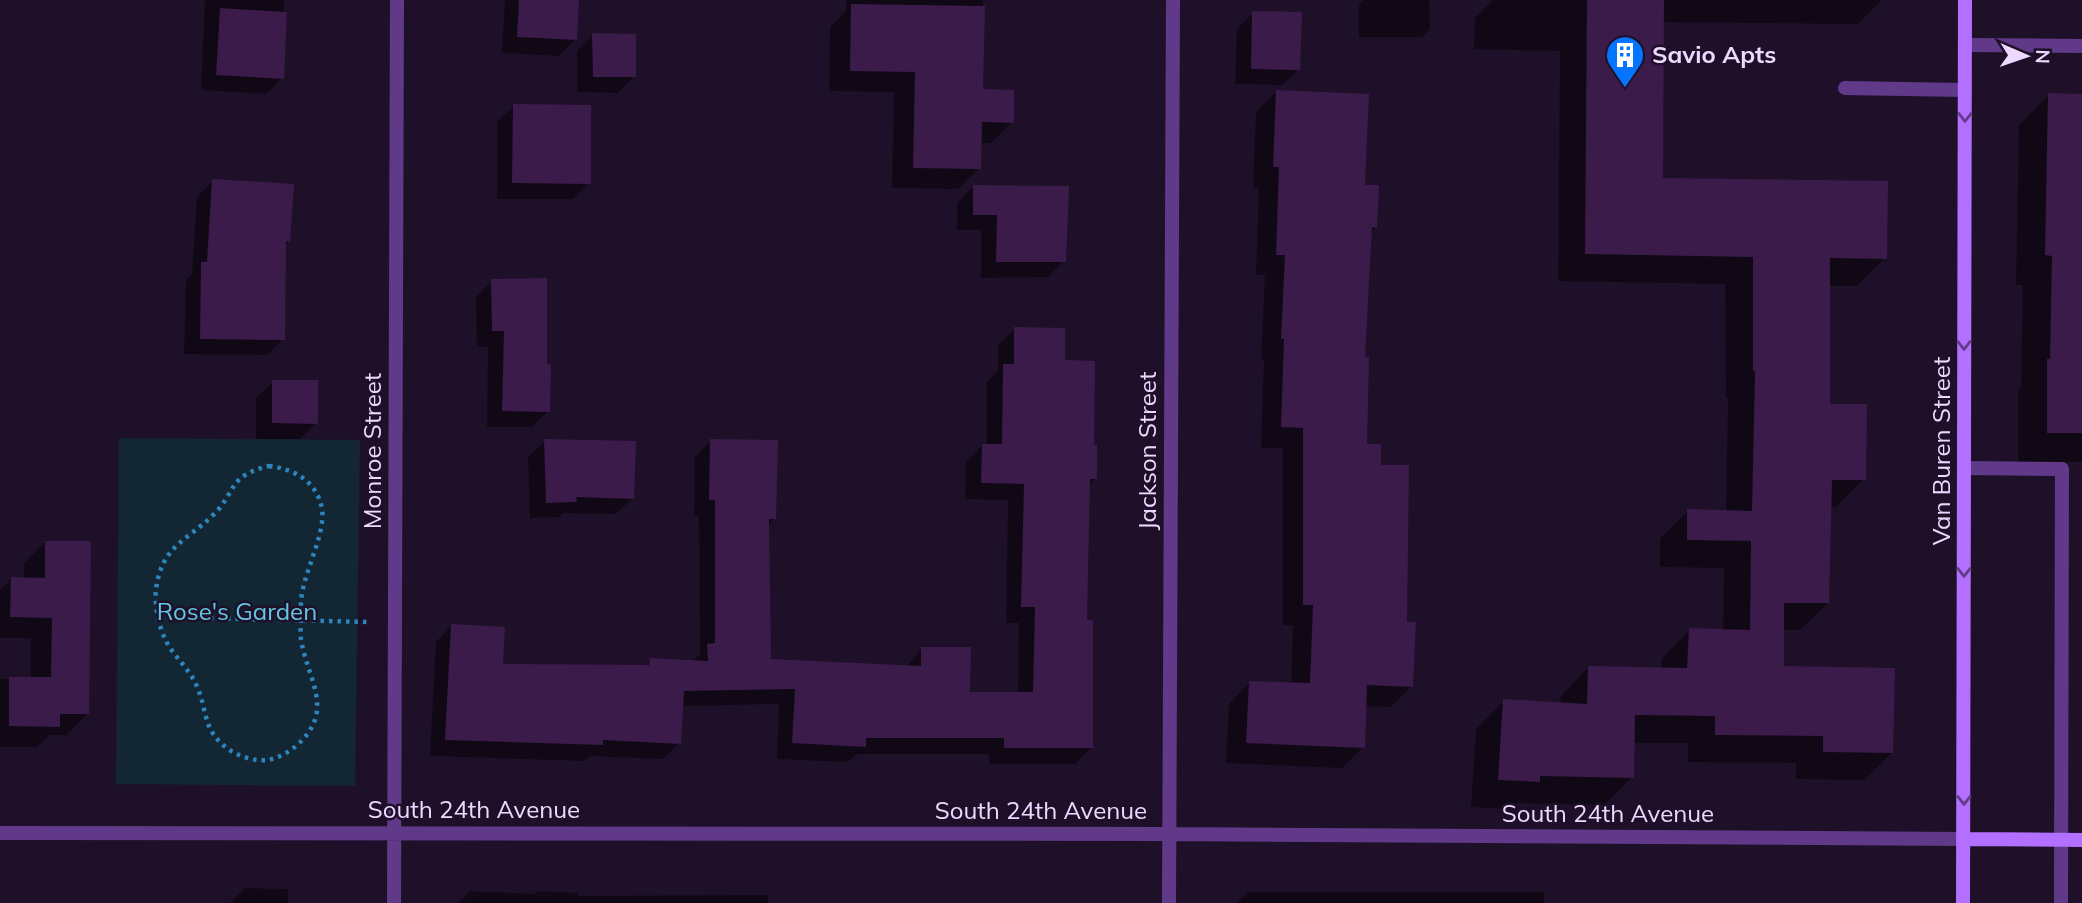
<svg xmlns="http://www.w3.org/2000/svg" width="2082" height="903" font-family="Mulish,sans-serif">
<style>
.green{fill:#122633}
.shadow{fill:#0007}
.building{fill:#3a1b4a}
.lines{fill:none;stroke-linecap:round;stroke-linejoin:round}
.path{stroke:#2e85bd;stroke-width:4.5;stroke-dasharray:3.5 5;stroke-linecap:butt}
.lane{stroke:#603a89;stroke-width:14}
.street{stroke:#603a89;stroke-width:14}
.secondary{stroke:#b36fff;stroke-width:14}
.oneway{stroke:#623b89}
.labels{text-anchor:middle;stroke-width:5;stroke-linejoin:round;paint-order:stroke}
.poi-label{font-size:24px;font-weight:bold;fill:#eed8ff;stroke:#1f1029;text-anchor:start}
.street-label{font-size:24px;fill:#eed8ff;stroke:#1f1029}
.park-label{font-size:24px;fill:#60c8e3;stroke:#1f1029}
</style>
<rect width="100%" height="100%" fill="#1f1029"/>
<!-- green -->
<path class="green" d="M119,438L360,440L355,786L116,784Z"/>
<!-- shadow -->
<path class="shadow" d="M205,0H284L282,78L266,94L201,90Z
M505,0H577L575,40L559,56L502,53Z
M846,0H983L982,91L1012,122L991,143H980L979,168L958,189L892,188L894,92L829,91L830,27L846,11Z
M1363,0H1429L1430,29L1422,37H1359V4Z
M1493,0H1882L1858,24L1662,22L1661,180L1885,258L1857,286H1828V406L1864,479L1836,507H1829L1828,603L1800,630H1782V668L1892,753L1864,780L1796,779V763L1688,762V743H1632V777L1604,805L1517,803L1511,809L1471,807L1476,729L1504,701L1560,704L1561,696L1588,668L1661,669L1662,658L1690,630L1723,631L1724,568L1660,567V539L1688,511L1726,512L1728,398H1726L1725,284L1558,281L1560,51L1474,49L1475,18Z
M1253,13L1299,69L1282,85L1235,84L1237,29Z
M593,35L634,76L618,93L577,92V51Z
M1277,91L1363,187L1376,227L1370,233L1363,358L1365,446L1380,467L1405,623L1412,686L1391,707L1365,706L1363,747L1342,768L1226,763L1229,704L1249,683L1291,684L1293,625H1283V448H1261L1264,359H1261L1265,275H1256L1259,188L1253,187L1256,112Z
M2049,95H2082V462H2018V390L2021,388L2023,285H2016L2019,125Z
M514,106L589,183L573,199H497V122Z
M213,181L289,241L284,245L283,339L267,355L184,354L186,280L192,274L197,197Z
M973,187L1064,261L1048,277L981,278V230H957V203Z
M492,281L546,366L548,411L532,427H487L488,347H477L476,297Z
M1015,329L1063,362L1093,447L1095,479L1088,486L1085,622L1091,748L1075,764H989V754H857L848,762L777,759L779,704L681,706L679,743L663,759L590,756L585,761L430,756L436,642L452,625L501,666L643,667L651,660L692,662L700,654L699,516H694L695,457L711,441L775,518L768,526L769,661L906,667L922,649L969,694H1018L1019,623H1006L1008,500L965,499L966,462L982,446H987V382L998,371V345Z
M273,382L316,423L300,439H256V398Z
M545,441L633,498L616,514L563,513L559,517L530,518L528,457Z
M45,542L87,714L66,735H50L37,747H0V679H31V638H0V590L11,579H24V563Z
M245,888L288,889V903H230Z
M470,891L535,894L538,891L578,893V896L768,895V903H458Z
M1248,892H1544V903H1237Z"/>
<!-- building -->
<path class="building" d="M519,0H579L577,40L517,37Z
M1587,0H1664L1663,178L1888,181L1887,259L1830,258V404H1867L1866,480H1832L1829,603H1784V666L1895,668L1893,753L1823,752V736L1715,735V716L1635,715L1634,778L1540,776V782L1498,780L1503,699L1587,704L1588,666L1687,668L1689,628L1750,630L1751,541L1687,540V509L1752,511L1755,371H1753V257L1585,254Z
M851,4L985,6L983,89L1014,90V123L982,122L981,169L913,168L915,72L850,71Z
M220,8L287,12L284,79L216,75Z
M1252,11L1302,12L1300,70L1251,69Z
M592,33L636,34V77H593Z
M1276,90L1369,94L1365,185H1379L1377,228L1372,227L1365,357H1369L1367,444H1381V465H1409L1407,622H1416L1413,687L1367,685L1365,748L1246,743L1249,681L1310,683L1313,605H1303V428L1281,427L1284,339H1281L1285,255H1276L1279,167H1273Z
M2048,93L2082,94V433H2047V359H2050L2052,256L2045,255Z
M513,104L591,105V184L512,183Z
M212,179L294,184L290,242L286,241L285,340L200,339L201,262H207Z
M973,185L1069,186L1066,262H996L997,215H973Z
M547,278V364H551L550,412L502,411L504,331H492L491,279Z
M1014,327L1065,328V360L1095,361L1094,445H1097V479H1090L1087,620H1093V748H1004V738H866V747L792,743L795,689L684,691L681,744L603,740V745L445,740L451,624L505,627L503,664L649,665L650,658L708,661L707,644L715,643V500H709L710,439L778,440L776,519H769L771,659L921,666V647H971L970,692H1033L1035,607H1021L1024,484L981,483L982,444H1002L1003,364H1014Z
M272,380H318V424L272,423Z
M544,439L636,441L634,499L576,497L577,502L546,503Z
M45,541H91L89,714H60V727L9,726V677H51L52,618L10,617L11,577L45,578Z"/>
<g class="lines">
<!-- path -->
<path class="path" d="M269,466C294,469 317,481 322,509C326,534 303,573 301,601C301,613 300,627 301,639C307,680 337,710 296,746C289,752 278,758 268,760C252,762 231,754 220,742C204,727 206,708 198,689C191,670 175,658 166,641C159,627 154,604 156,589C162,546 185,542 212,516C237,493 226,476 269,466Z
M159,617L369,622"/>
<!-- lane -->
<path class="lane" d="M1965,45L2082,46
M1845,88L1965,90
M1964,468L2062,469L2061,903"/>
<!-- street -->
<path class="street" d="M0,833L1169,834L1963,839
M394,903L397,0
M1169,903L1173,0"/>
<!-- secondary -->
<path class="secondary" d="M1963,839L2082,840
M1963,903L1965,0"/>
</g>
<!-- one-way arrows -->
<defs><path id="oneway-chevron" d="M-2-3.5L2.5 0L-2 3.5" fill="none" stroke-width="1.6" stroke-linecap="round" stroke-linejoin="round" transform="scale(1.75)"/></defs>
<g class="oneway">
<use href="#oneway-chevron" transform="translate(1965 117) rotate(90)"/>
<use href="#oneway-chevron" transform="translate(1964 345) rotate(90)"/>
<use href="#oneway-chevron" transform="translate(1964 572) rotate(90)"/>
<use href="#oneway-chevron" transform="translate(1964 800) rotate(90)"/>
</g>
<!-- icons -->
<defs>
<symbol id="building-pin" viewBox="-11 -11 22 30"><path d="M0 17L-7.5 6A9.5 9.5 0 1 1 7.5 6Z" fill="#0475ff" stroke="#1f1029"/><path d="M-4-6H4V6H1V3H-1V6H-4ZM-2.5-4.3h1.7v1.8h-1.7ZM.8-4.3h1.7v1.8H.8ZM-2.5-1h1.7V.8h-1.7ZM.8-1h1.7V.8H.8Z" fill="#fff"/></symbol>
</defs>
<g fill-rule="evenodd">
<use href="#building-pin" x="1603" y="33" width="44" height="60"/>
</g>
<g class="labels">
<!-- poi labels -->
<g class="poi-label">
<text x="1652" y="63">Savio Apts</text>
</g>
<!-- street labels -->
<g class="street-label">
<text transform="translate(373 451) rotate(-90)" y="8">Monroe Street</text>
<text transform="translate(1148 451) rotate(-90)" y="8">Jackson Street</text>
<text transform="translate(1942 451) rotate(-90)" y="8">Van Buren Street</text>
<text x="474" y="818">South 24th Avenue</text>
<text x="1041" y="819">South 24th Avenue</text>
<text x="1608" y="822">South 24th Avenue</text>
</g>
<!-- park labels -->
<g class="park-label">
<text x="237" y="620">Rose's Garden</text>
</g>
</g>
<!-- north arrow -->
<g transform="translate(2026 56) rotate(92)" stroke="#1f1029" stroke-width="5" paint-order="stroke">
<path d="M0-5L12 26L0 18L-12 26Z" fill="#eed8ff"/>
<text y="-10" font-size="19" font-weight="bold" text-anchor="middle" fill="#eed8ff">N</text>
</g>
</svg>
